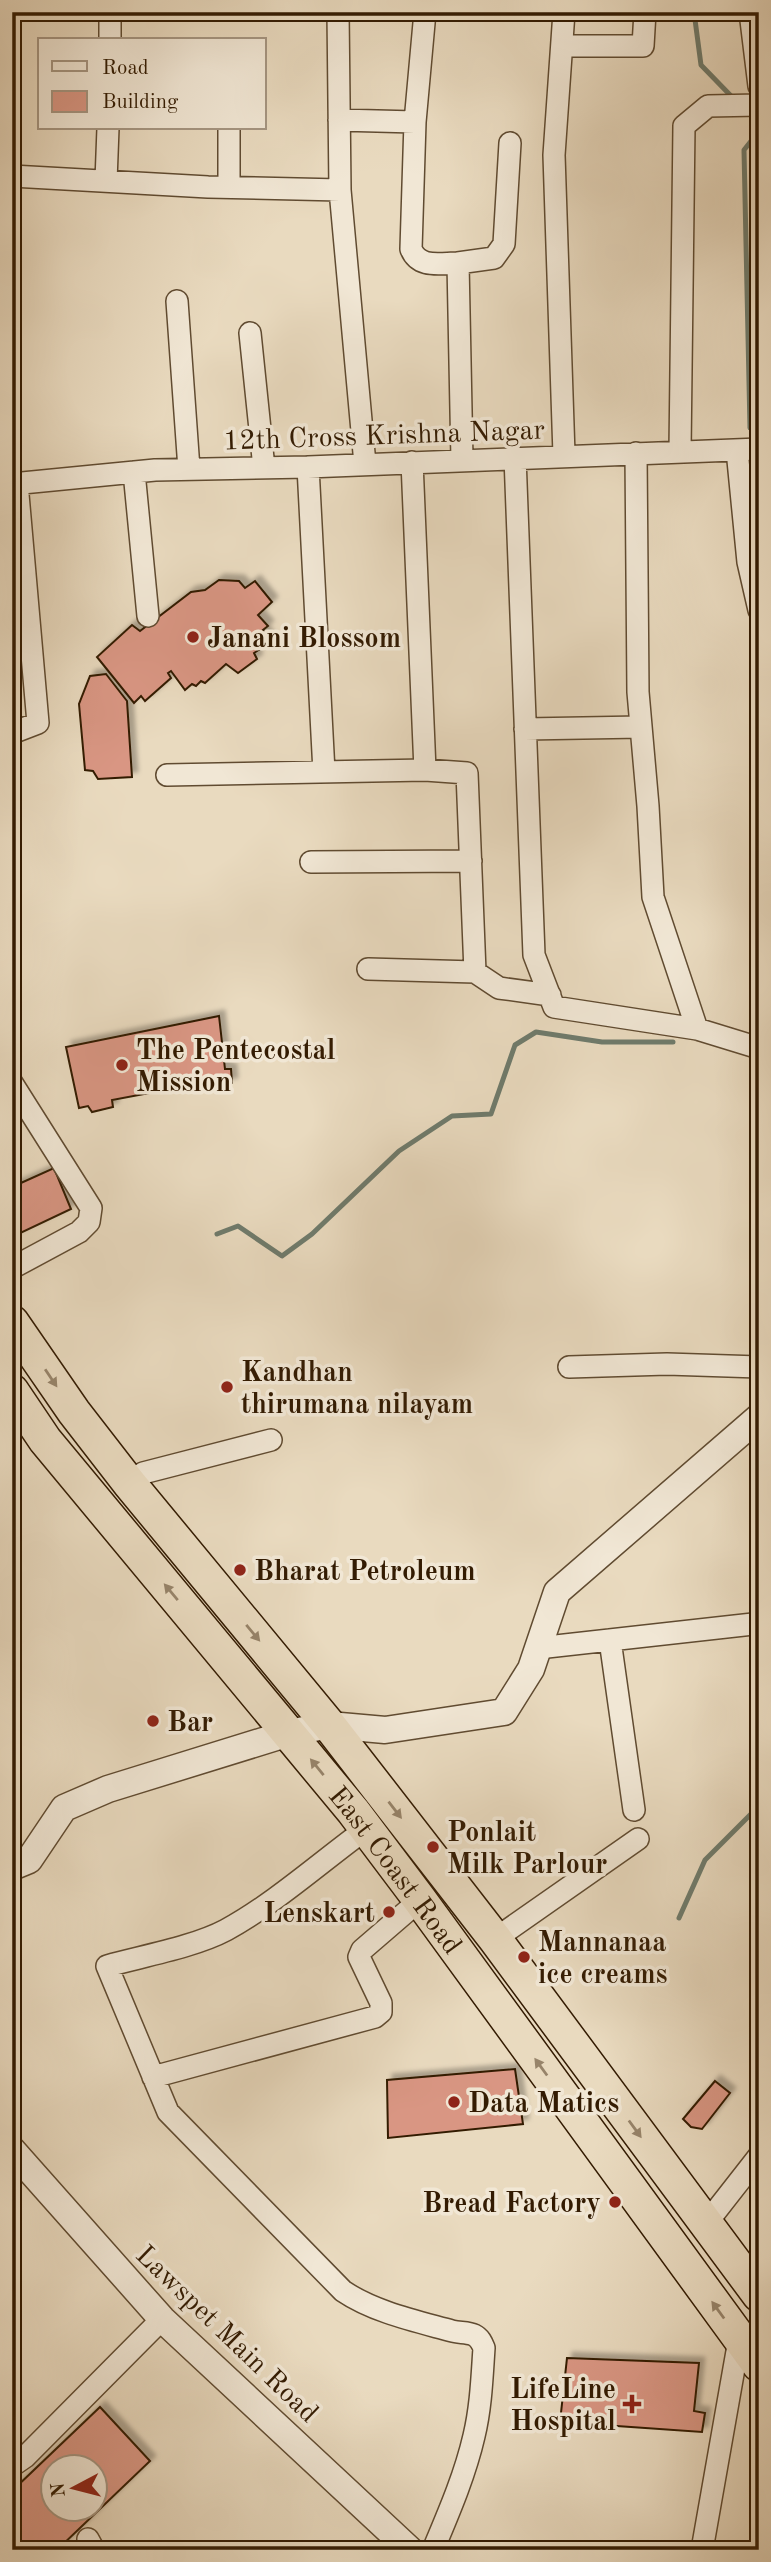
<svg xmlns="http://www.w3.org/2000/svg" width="771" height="2562" font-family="'Old Standard TT',serif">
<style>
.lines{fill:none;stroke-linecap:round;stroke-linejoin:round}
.stream{stroke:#6f7b6c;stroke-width:5}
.building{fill:#d99683;stroke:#331b02;stroke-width:2;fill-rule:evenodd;filter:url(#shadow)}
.minor-casing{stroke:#604b31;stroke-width:24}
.tertiary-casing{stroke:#604b31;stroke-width:29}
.trunk-casing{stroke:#331b02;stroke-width:36}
.minor{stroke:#f1e7d5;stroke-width:21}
.tertiary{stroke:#f1e7d5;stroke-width:26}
.trunk{stroke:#e9dabf;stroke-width:33}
.oneway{fill:#97846a}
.poi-dot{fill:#8f2418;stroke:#f1e7d5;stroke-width:2.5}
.labels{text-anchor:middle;stroke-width:7;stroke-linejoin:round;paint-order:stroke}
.street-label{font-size:28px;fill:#331b02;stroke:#f1e7d5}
.poi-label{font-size:28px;font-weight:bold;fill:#331b02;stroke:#f1e7d5;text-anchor:start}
</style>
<defs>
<filter id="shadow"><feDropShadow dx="5.5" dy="-5.5" stdDeviation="2" flood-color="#0004"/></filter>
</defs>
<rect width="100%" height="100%" fill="#e9dabf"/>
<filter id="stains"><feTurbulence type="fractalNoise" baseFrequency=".00286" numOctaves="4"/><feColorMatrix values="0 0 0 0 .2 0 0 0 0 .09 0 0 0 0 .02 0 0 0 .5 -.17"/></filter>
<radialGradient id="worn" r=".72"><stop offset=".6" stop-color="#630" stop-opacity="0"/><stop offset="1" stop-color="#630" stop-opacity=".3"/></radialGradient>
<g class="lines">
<!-- stream -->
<path class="stream" d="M694,12L701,65L734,99
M746,111L759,123
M750,428L744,150L759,131
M217,1234L238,1226L282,1256L312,1234L399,1151L452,1116L491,1114L515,1045L536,1032L602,1042H673
M679,1918L705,1860L759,1806"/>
</g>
<!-- building -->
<path class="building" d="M219,580L239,581L245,588L255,581L272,602L258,615L268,626L263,630L271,642L254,653L257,659L238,673L226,664L205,683L201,681L196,686L192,684L185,690L171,671L168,673L171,678L145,701L141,696L134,703L97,657L132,625L140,631L191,592L205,590Z
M106,674L127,701L132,777L98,779L93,771L85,770L79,704L90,676Z
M219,1016L225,1069H231L232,1083L208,1087V1082L112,1100L113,1107L92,1112L88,1106L79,1108L66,1047Z
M54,1168L71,1209L12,1237V1187Z
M515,2069L523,2124L388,2138L387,2080Z
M715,2081L730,2093L702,2129L691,2127L683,2119Z
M567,2358L699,2363L694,2411L705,2413L702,2432L560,2422Z
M100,2407L150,2461L57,2550H12V2491ZM52,2468H94V2510H52Z"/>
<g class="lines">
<defs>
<path id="minor" d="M338,12L340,190L365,464
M425,12L415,122L411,249C419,269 440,263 458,263L462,460
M750,12L759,86
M110,40V12
M562,46H643L645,12
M339,120L415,122
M12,176L208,187L340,190
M106,181L108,128
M229,187V128
M458,263L494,258L504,244L510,143
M177,301L189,469
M250,333L264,468
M737,450L748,562L759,610
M680,451L684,126L708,106L759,105
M636,453L638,692L648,806L653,897L697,1029
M564,455L554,155L564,12
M515,457L534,955L554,1007L697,1029L759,1048
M412,462L425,770
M308,467L324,772
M134,472L148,616
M12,484L155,470L308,467L759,449
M525,729L641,727
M12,733L38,723L17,483
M167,775L425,770L467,773L475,972L499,988L550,995
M311,862L471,861
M368,969L475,972
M12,1083L91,1208L89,1222L79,1232L12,1268
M569,1367L667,1364L759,1367
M129,1483L143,1473L271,1440
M610,1640L634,1810
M538,1648L753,1624
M366,1829C322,1861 274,1904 226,1930C194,1947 143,1956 107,1966L168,2112L343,2291C374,2312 416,2321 452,2331C459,2333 468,2332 474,2335C480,2338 482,2343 484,2348C482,2377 481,2407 474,2436C465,2475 449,2512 433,2550
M495,1939L638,1839
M153,2077L375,2017L381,2012V2003L359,1957L362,1950L420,1900
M705,2225L759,2156
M12,2466L25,2457L162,2319
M88,2539L94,2550
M702,2550L739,2340"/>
<path id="tertiary" d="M12,1867L29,1860L64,1808L108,1789L289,1733L329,1725L385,1730L504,1712L531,1669L557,1592L759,1417
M12,2150L162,2319L410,2550"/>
<g id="trunk">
<path d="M12,1322L74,1412L129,1483L329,1725L495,1939L759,2295"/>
<path id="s1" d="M12,1391L45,1440L353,1811L420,1900L759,2365"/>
</g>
</defs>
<!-- minor casing -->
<use href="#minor" class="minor-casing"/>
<!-- tertiary casing -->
<use href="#tertiary" class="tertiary-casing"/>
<!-- trunk casing -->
<use href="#trunk" class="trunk-casing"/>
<!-- minor -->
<use href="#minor" class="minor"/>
<!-- tertiary -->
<use href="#tertiary" class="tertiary"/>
<!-- trunk -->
<use href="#trunk" class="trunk"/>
</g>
<!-- one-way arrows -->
<defs><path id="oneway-solid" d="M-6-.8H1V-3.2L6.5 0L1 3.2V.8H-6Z" transform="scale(1.75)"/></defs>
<g class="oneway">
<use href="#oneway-solid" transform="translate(51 1378) rotate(56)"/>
<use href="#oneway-solid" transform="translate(171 1592) rotate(-130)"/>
<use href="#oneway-solid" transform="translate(253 1633) rotate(50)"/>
<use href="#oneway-solid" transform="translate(317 1767) rotate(-129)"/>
<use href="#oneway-solid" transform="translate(395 1810) rotate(52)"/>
<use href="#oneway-solid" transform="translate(541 2067) rotate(-126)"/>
<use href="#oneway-solid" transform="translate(635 2129) rotate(54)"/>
<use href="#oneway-solid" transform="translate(718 2310) rotate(-126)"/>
</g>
<!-- markers -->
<g class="poi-dot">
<circle cx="193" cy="637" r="7"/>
<circle cx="122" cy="1065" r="7"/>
<circle cx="227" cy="1387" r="7"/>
<circle cx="240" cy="1570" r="7"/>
<circle cx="153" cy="1721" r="7"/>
<circle cx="433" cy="1847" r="7"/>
<circle cx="389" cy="1912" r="7"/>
<circle cx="524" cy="1957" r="7"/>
<circle cx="454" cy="2102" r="7"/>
<circle cx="615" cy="2202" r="7"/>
<path d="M628.5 2393.5h7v7h7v7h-7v7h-7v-7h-7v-7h7z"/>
</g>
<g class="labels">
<!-- street labels -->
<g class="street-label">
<text transform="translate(384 434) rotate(-2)" y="10">12th Cross Krishna Nagar</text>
<text dy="10" stroke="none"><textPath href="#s1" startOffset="614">East Coast Road</textPath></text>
<text transform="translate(228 2333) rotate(44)" y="10">Lawspet Main Road</text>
</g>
<!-- poi labels -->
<g class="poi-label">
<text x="207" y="647">Janani Blossom</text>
<text x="136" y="1059">The Pentecostal<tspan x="136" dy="32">Mission</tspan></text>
<text x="241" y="1381">Kandhan<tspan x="241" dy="32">thirumana nilayam</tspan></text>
<text x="254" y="1580">Bharat Petroleum</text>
<text x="167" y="1731">Bar</text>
<text x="447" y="1841">Ponlait<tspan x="447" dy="32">Milk Parlour</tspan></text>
<text x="375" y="1922" text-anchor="end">Lenskart</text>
<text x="538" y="1951">Mannanaa<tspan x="538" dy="32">ice creams</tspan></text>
<text x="468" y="2112">Data Matics</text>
<text x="601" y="2212" text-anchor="end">Bread Factory</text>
<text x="616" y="2398" text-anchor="end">LifeLine<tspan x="616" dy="32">Hospital</tspan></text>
</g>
</g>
<!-- margin -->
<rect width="771" height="2562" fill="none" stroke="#e9dabf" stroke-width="42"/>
<rect x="14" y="14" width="743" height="2534" fill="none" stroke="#331b02" stroke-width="3.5"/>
<rect x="21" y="21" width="729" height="2520" fill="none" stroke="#331b02" stroke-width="2"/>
<!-- legend -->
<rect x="38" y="38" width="228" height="91" fill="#f1e7d5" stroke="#a59581" stroke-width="2"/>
<rect x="52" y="61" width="35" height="10" fill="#f1e7d5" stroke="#a59581" stroke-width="2"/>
<text x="102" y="74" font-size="21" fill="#331b02">Road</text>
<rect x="52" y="91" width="35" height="21" fill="#d99683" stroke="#a59581" stroke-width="2"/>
<text x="102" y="108" font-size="21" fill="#331b02">Building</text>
<!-- north arrow -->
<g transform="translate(74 2488) rotate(263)"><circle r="33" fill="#f1e7d5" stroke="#a59581" stroke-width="2"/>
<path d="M0-5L12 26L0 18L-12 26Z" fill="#8f2418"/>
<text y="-10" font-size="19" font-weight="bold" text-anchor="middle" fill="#331b02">N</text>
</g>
<rect width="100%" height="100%" filter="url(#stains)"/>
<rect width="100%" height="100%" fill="url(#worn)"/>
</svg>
